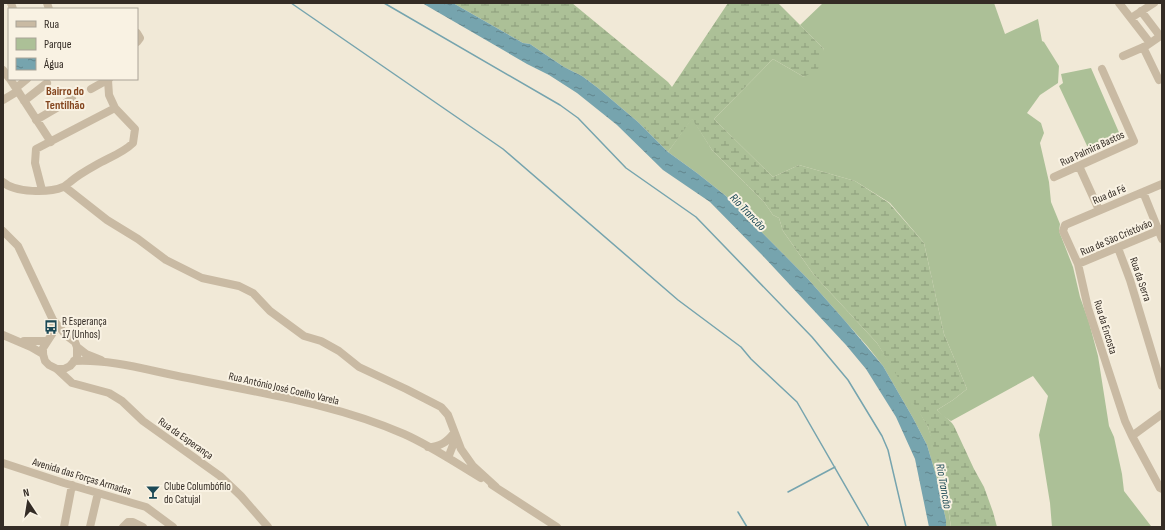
<svg xmlns="http://www.w3.org/2000/svg" width="1165" height="530" font-family="'Sofia Sans Condensed',sans-serif">
<style>
.green{fill:#acc097}
.wetland{fill:url(#wetland-marsh)}
.water{fill:url(#water-ripples)}
.lines{fill:none;stroke-linecap:round;stroke-linejoin:round}
.stream{stroke:#76a4ae;stroke-width:1.5}
.minor{stroke:#c9baa3;stroke-width:8}
.labels{text-anchor:middle;stroke-width:4;stroke-linejoin:round;paint-order:stroke}
.street-label{font-size:11px;fill:#342c25;stroke:#f9f2e3}
.poi-label{font-size:11px;fill:#342c25;stroke:#f9f2e3;text-anchor:start}
.neighbourhood-label{font-size:12px;font-weight:bold;fill:#84451e;stroke:#f9f2e3}
.water-label{font-size:12px;font-style:italic;fill:#1b4956;stroke:#f9f2e3}
</style>
<defs>
<pattern id="wetland-marsh" width="20" height="14" patternUnits="userSpaceOnUse"><rect width="20" height="14" fill="#acc097"/><path d="M1 5h8M5 5V1M11 12h8M15 12V8" fill="none" stroke="#8d9c7b"/></pattern>
<pattern id="water-ripples" width="26" height="14" patternUnits="userSpaceOnUse"><rect width="26" height="14" fill="#76a4ae"/><path d="M2 4q2-2 4 0t4 0M15 11q2-2 4 0t4 0" fill="none" stroke="#62868d"/></pattern>
</defs>
<rect width="100%" height="100%" fill="#f1e9d7"/>
<!-- green -->
<path class="green" d="M823,3H994L1005,34L1038,19L1042,41L1044,42L1059,66L1058,83L1040,95L1027,113L1041,123L1044,133L1040,143L1049,182L1051,202L1060,224L1059,231L1073,267L1080,297L1089,322L1098,356L1109,426L1114,437L1122,474L1124,491L1151,526L1052,527L1050,503L1039,435L1048,396L1033,376L951,421L943,416L937,410L953,400L967,389L944,334L924,243L890,203L855,181L799,165L773,177L714,119L773,59L804,77L824,49L800,25Z
M1091,68L1121,137L1089,150L1059,86L1063,83L1061,74Z
M692,118L712,150L764,202L773,215L779,218L783,231L814,275L877,343L906,388L928,427L942,469L951,527H946V520L936,475L927,445L913,418L883,366L868,347L808,279L726,196L697,173L668,152Z"/>
<!-- wetland -->
<path class="wetland" d="M453,3H572L668,82L672,87L728,3H778L824,49L818,69L804,77L773,59L714,119L773,177L799,165L855,181L889,203L924,243L944,334L967,389L953,400L937,410C943,416 950,419 954,426L974,469L984,487L993,512L997,527H951L946,494L928,427L877,343L814,275L783,231L779,218L773,215L764,202L712,150L692,119L668,152L638,122L598,88L582,76L564,67L530,44L523,43Z"/>
<!-- water -->
<path class="water" d="M422,3H453L523,43L530,44L564,67L582,76L598,88L638,122L668,152L697,173L726,196L808,279L846,322L883,366L913,418L927,445L936,475L946,520V527H929L915,459L896,417L866,369L846,345L763,256L710,202L663,170L617,125L577,93L549,75L527,64Z"/>
<g class="lines">
<!-- stream -->
<path class="stream" d="M291,3L503,149L678,300L741,347L751,359L797,402L869,527
M384,3L560,105L578,118L626,168L696,217L812,337L848,380L882,436L888,450L906,527
M788,492L835,467
M738,512L747,527"/>
<!-- minor -->
<path class="minor" d="M11,3L13,9
M47,3L49,9
M1119,3L1150,43
M1141,11L1160,36
M1131,18L1154,3
M137,33L140,38L137,42
M1143,47L1159,80
M1123,56L1146,46L1162,35
M3,70L9,78
M10,79L51,142
M16,88L27,79
M91,89L109,79
M3,100L18,91
M24,101L47,83
M36,120L72,99
M1079,166L1099,210
M1054,177L1134,141L1102,69
M3,182C15,193 49,193 63,187C66,186 67,184 70,182C78,175 87,170 96,165C108,158 123,153 133,143L135,129L115,108L109,95L108,80
M65,187L107,220L138,239L166,260L202,278L239,286L253,293L270,311L304,336L321,341L339,351L359,367L406,389L441,407L448,415L461,449L473,466L496,487
M42,190L35,163L36,149L115,108
M1143,192L1162,239
M3,231L18,246L53,320L67,336L75,342L77,347V358L70,366L64,369H57
M1118,248L1130,280L1162,386
M1078,264L1162,229
M53,320L54,331L43,348V354L45,361L49,365L57,369L72,383L109,393L122,401L143,421L220,476L241,496L268,527
M3,335L31,347L43,354
M24,341H47
M77,347L86,354L101,360
M74,361C113,359 150,371 188,378C260,393 336,404 404,434C431,446 456,463 481,478
M1162,414L1132,436L1160,488L1162,489
M1132,436L1125,421L1088,308L1078,264L1063,231L1065,225L1162,184
M428,447C440,447 447,442 454,433
M448,458L453,445L454,434
M3,463L64,483L146,507L173,527
M492,485L557,527
M64,527L72,485
M90,527L98,493
M123,527L128,522H133L143,527"/>
</g>
<!-- icons -->
<defs>
<symbol id="bus-bare" viewBox="-9 -9 18 18"><path d="M-5-6H5V4H4V6H2V4H-2V6H-4V4H-5ZM-3.5-4V0h7V-4ZM-3.5 1.2v1.5H-2V1.2ZM2 1.2v1.5H3.5V1.2Z" fill="#1b4956" stroke="#f9f2e3" stroke-width="2.5" paint-order="stroke"/></symbol>
<symbol id="bar-bare" viewBox="-9 -9 18 18"><path d="M-6-5H6L.8 .8V4.5H3.5V6h-7V4.5H-.8V.8Z" fill="#1b4956" stroke="#f9f2e3" stroke-width="2.5" paint-order="stroke"/></symbol>
</defs>
<g fill-rule="evenodd">
<use href="#bus-bare" x="41" y="317" width="20" height="20"/>
<use href="#bar-bare" x="143" y="482" width="20" height="20"/>
</g>
<g class="labels">
<!-- street labels -->
<g class="street-label">
<text transform="translate(1092 148) rotate(-25)" y="4">Rua Palmira Bastos</text>
<text transform="translate(1109 194) rotate(-22)" y="4">Rua da Fé</text>
<text transform="translate(1116 237) rotate(-23)" y="4">Rua de São Cristóvão</text>
<text transform="translate(1141 279) rotate(71)" y="4">Rua da Serra</text>
<text transform="translate(1106 327) rotate(73)" y="4">Rua da Encosta</text>
<text transform="translate(284 388) rotate(13)" y="4">Rua António José Coelho Varela</text>
<text transform="translate(186 438) rotate(35)" y="4">Rua da Esperança</text>
<text transform="translate(82 476) rotate(17)" y="4">Avenida das Forças Armadas</text>
</g>
<!-- poi labels -->
<g class="poi-label">
<text x="62" y="325">R Esperança<tspan x="62" dy="13">17 (Unhos)</tspan></text>
<text x="164" y="490">Clube Columbófilo<tspan x="164" dy="13">do Catujal</tspan></text>
</g>
<!-- neighbourhood labels -->
<g class="neighbourhood-label">
<text x="65" y="95">Bairro do<tspan x="65" dy="14">Tentilhão</tspan></text>
</g>
<!-- water labels -->
<g class="water-label">
<text transform="translate(748 212) rotate(46)" y="4">Rio Trancão</text>
<text transform="translate(944 486) rotate(80)" y="4">Rio Trancão</text>
</g>
</g>
<!-- border -->
<rect width="1165" height="530" fill="none" stroke="#342c25" stroke-width="8"/>
<!-- legend -->
<rect x="8" y="8" width="130" height="72" fill="#f9f2e3" stroke="#aaa397"/>
<rect x="16" y="21" width="20" height="6" fill="#c9baa3" stroke="#aaa397"/>
<text x="44" y="28" font-size="12" fill="#342c25">Rua</text>
<rect x="16" y="38" width="20" height="12" fill="#acc097" stroke="#aaa397"/>
<text x="44" y="48" font-size="12" fill="#342c25">Parque</text>
<rect x="16" y="58" width="20" height="12" fill="url(#water-ripples)" stroke="#aaa397"/>
<text x="44" y="68" font-size="12" fill="#342c25">Água</text>
<!-- north arrow -->
<g transform="translate(28 502) rotate(348)" stroke="#f9f2e3" stroke-width="3" paint-order="stroke">
<path d="M0-3L7 15L0 10L-7 15Z" fill="#342c25"/>
<text y="-6" font-size="11" font-weight="bold" text-anchor="middle" fill="#342c25">N</text>
</g>
</svg>
